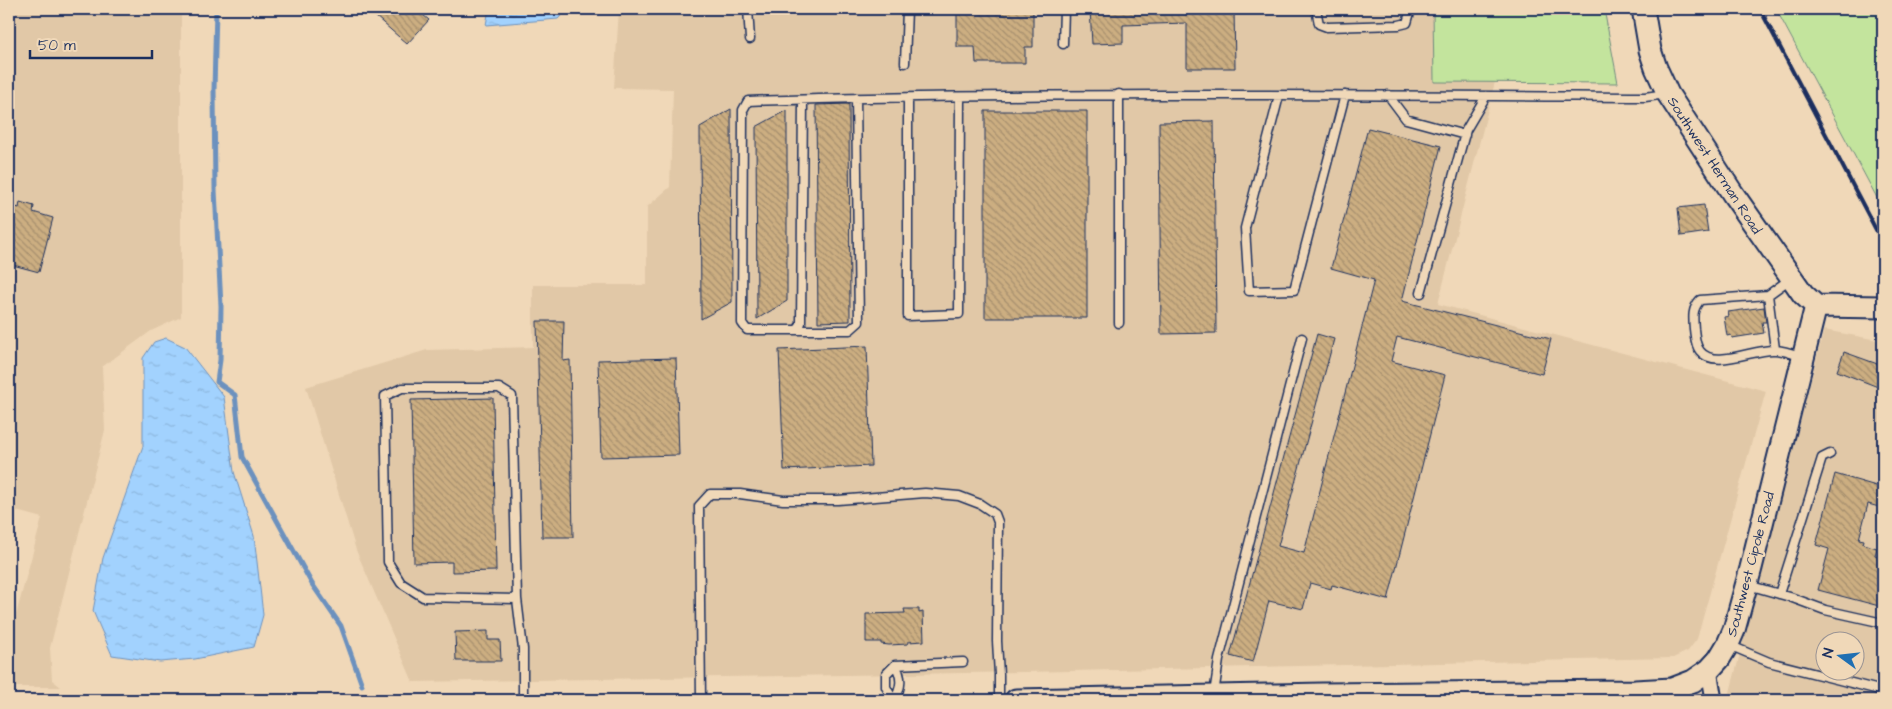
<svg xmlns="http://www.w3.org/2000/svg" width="1892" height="709" font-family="'Architects Daughter',sans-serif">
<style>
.built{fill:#e1c8a7;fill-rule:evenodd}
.grass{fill:#c3e49d;stroke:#6f8a7e}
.water{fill:url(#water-ripples);stroke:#6c91be}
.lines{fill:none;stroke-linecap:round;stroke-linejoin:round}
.stream{stroke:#6c91be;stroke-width:5}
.building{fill:url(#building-back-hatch);stroke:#1b2f5e}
.lane-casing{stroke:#1b2f5e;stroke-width:11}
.street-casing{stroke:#1b2f5e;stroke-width:19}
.secondary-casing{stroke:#1b2f5e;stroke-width:25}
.lane{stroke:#f0d8b8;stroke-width:8}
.street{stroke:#f0d8b8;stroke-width:15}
.secondary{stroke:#f0d8b8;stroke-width:21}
.rail{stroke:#1b2f5e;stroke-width:4}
.labels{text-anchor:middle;stroke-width:4.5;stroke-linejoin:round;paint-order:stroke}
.street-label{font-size:14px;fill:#1b2f5e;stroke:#f0d8b8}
</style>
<defs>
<pattern id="water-ripples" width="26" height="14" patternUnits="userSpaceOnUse" patternTransform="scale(1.25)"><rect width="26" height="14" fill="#a2d2fe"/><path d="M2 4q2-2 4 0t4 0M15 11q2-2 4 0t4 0" fill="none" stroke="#8bb5dc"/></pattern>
<pattern id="building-back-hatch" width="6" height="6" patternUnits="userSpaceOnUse" patternTransform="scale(1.25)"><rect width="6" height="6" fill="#ccae81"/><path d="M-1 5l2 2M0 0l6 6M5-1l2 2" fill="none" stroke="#a58e6d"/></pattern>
</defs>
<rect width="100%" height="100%" fill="#f0d8b8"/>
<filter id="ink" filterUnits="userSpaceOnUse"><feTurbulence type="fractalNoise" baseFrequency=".02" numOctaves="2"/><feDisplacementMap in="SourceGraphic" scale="10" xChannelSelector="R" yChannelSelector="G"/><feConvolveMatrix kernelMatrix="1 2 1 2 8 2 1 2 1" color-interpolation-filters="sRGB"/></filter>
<g filter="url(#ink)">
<!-- built -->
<path class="built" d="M9,9H181V317L151,331L102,367L105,430L50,648L52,680L61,687H9V641L42,518L9,509Z
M619,9H1433L1435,82H1495L1438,304L1766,391L1697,639L1688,651L1673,658L1024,672L413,682L356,550L306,387L427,350L533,347V285H647V207L670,187L673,89L614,88Z
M1824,330L1883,341V700H1728ZM1824,642H1854V672H1824Z"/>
<!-- grass -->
<path class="grass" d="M1433,9H1604L1618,83L1434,82Z
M1776,9H1883V209Z"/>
<!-- water -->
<path class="water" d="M489,9H567L558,19L486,25Z
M166,338L185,347L224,397L234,472L254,536L260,588L263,615L254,647L195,659L160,662L112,655L93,611L103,558L143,446V358L154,342Z"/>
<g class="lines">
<!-- stream -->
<path class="stream" d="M216,9L214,90L215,190L221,306L220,360L217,382L235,395L242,457L312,584L341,626L362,685"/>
</g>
<!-- building -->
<path class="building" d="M367,9H416L429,20L407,44Z
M957,9H1033V47H1025V63H976L975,47H957Z
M1090,9H1234L1235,68H1187V23L1123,25V43L1092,44Z
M849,104L850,321L818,322L816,105Z
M731,109L732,302L701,319L700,127Z
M787,110V301L757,319L756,127Z
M985,111H1087V318H985Z
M1214,121L1216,333L1161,334L1159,122Z
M1368,128L1441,146L1402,301L1551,339L1542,374L1397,337L1391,361L1445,375L1388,600L1332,585L1331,589L1310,583L1303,609L1269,601L1253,662L1230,656L1317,334L1334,339L1278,546L1304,553L1374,280L1331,268Z
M20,202L34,206L33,212L53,218L39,272L9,264V205L19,208Z
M1704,205L1708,232L1681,236L1678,208Z
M1764,307L1766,322H1762L1764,333L1732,338L1731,335L1727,336L1724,317L1729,316L1728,312Z
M537,321H564L563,361L570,360L573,537H542Z
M867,346L871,466L784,470L779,350Z
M1844,352L1883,366V373L1878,387L1837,371Z
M676,358L679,455L601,457L598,360Z
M493,398L496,571L452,572V562L414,563L411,400Z
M1835,474L1883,488V508L1868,504L1859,539L1864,540L1863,544L1877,548L1875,555L1883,557V607L1818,590L1829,549L1816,545Z
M904,609H919V613L923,612L924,641L908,642V644L889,645L881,644V642H866V614L905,613Z
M488,631V640H500L501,661H456L455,632Z"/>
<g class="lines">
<defs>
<path id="lane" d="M748,9L750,39
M1316,9L1319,24L1327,27L1399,25L1407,23L1411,9
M1063,44L1064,9
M905,63L907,9
M1119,94V323
M1388,95L1406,119L1465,135
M1279,96L1245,228L1249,291L1294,290L1345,95
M908,98V316L959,314L960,97
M803,100L801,323L798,330H747L742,323L743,110L748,101C1047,92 1346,95 1645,97L1666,94
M1790,279L1768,295L1700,300C1692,309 1693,317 1694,329C1695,336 1695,345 1700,351C1714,370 1756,348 1775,350C1784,350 1794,354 1802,357
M1421,293L1466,130L1486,96
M1768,295L1775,349
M798,330H850L859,322L856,98
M1748,585L1790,597L1825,610L1883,623
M1779,594L1822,458L1830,454
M517,599L423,597L401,583L388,562L385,396L402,388H499L512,396L517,599L523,649V700
M1729,645L1769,662L1883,691
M895,665L963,662
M1214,694L1219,660L1302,338
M701,700L699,506L710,494H740L783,500H838L925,493L959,496L980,504L995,514L998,522L997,641L999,675V700
M893,700L886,687V674L895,665C903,678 901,687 895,700"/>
<path id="street" d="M1709,670L1714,700"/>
<path id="secondary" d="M1643,9L1650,50L1656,68L1668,94L1733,194L1803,294L1816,306
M1816,306L1883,307
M1016,700L1322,694L1635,691L1672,689L1693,681L1709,670L1719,659L1728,644L1734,630L1751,568L1816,306"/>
</defs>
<!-- lane casing -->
<use href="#lane" class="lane-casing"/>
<!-- street casing -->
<use href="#street" class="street-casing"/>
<!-- secondary casing -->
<use href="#secondary" class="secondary-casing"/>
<!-- lane -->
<use href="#lane" class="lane"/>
<!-- street -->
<use href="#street" class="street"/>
<!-- secondary -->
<use href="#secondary" class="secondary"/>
<!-- rail -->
<path class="rail" d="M1760,9L1883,243"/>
</g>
</g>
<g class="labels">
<!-- street labels -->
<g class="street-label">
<text transform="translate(1715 165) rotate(57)" y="5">Southwest Herman Road</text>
<text transform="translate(1750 564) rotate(-75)" y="5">Southwest Cipole Road</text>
</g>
</g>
<!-- margin -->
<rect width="1892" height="709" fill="none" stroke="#f0d8b8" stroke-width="30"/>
<rect x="15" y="15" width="1862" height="679" fill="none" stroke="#1b2f5e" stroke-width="2" filter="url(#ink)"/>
<!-- north arrow -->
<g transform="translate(1840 656) rotate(285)"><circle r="24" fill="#f0d8b8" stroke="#9b9494"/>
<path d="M0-4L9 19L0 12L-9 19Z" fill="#1f6fb2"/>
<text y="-8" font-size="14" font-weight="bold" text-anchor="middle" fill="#1b2f5e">N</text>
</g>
<!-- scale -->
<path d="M30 50v8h122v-8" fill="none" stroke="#1b2f5e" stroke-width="2.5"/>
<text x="38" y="50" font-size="15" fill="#1b2f5e" stroke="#f0d8b8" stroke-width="4" paint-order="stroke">50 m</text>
</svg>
